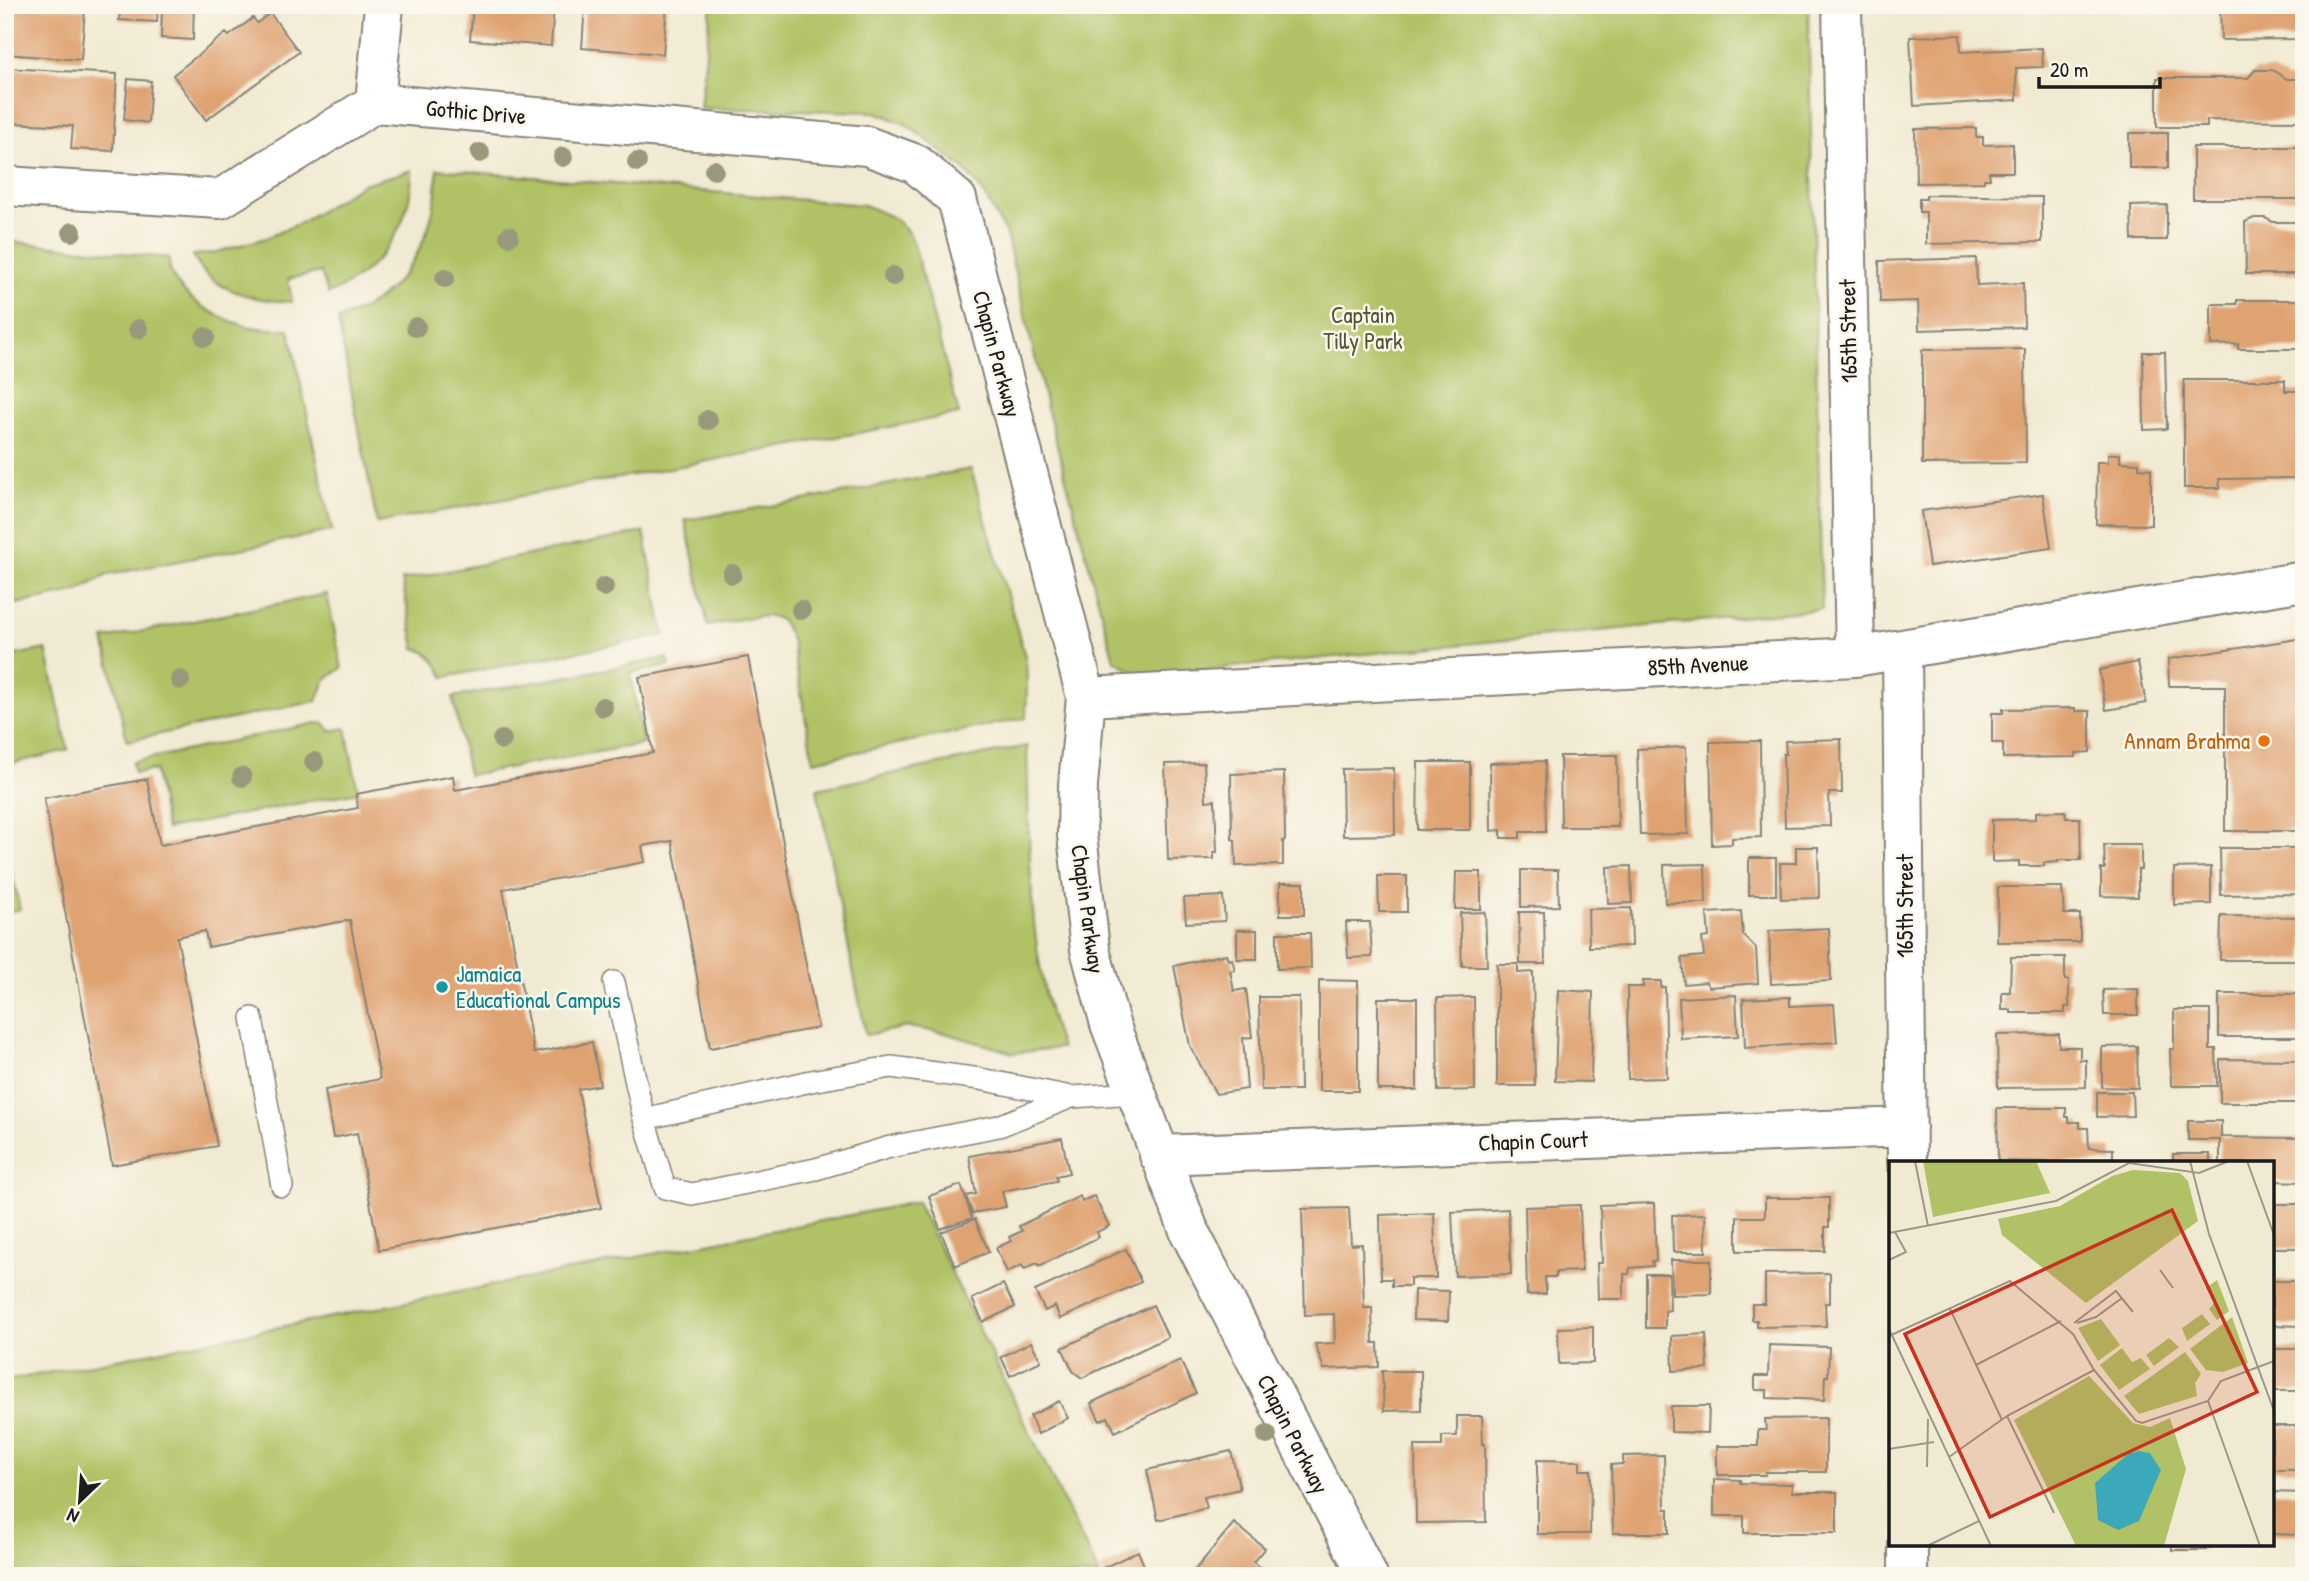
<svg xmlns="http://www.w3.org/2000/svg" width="2309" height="1581" font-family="'Patrick Hand',sans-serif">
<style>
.green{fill:#b0c265;stroke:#666f40;stroke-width:2}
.building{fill:#dfa372}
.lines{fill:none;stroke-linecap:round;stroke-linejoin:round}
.lane-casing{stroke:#868377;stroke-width:24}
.street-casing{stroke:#868377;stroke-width:42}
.lane{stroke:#fff;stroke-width:21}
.street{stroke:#fff;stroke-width:38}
.tree{fill:#98997c}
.food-dot{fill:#e8710a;stroke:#fbf7ec;stroke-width:2.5}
.culture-dot{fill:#0f9aa8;stroke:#fbf7ec;stroke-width:2.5}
.labels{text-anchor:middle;stroke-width:5;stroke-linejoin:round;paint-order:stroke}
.street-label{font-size:23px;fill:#1c1c1c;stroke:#fbf7ec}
.park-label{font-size:23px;fill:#505636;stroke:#fbf7ec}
.food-label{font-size:23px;fill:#c56008;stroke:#fbf7ec;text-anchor:end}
.culture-label{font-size:23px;fill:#0d838f;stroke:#fbf7ec;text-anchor:start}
.inset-road{fill:none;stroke:#9c9889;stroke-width:2}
.view{fill:#c8321e;fill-opacity:0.15;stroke:#c8321e;stroke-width:3.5}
.inset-edge{fill:none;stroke:#1c1c1c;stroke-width:3.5}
</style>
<rect width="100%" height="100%" fill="#fbf7ec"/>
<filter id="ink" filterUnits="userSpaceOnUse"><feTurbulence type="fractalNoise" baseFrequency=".0143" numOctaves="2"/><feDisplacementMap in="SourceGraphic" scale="14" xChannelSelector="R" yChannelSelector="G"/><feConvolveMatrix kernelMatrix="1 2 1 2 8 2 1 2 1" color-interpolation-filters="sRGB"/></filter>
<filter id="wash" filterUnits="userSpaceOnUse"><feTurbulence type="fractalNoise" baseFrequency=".00686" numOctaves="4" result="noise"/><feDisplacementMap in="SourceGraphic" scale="28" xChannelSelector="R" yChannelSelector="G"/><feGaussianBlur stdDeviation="1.57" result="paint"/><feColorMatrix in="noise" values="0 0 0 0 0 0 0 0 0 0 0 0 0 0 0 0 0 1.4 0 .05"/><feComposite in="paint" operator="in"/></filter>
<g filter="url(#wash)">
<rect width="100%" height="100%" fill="#f1ead2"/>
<!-- green -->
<path class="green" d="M711,5H1808L1822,609L1141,676L1114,660L1045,400L1006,234L983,192L964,169L940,150L905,124L875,112L700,108Z
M437,169L865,205L894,218L909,233L913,241L959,414L377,523L338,320C348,315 359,312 368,306C415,277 438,222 437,169Z
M412,170C412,226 379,272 328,294L321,272L288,279L292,302C257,301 208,291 193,255L213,253L266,238L302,222L363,184Z
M5,241L169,258C167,293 221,321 251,327C264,330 276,329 289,329L332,531L107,575L76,592L5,606Z
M971,469L1026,660L1027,685L1026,718L813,761L792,642C788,634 785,622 777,618C764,612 723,623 708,626L685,520L788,503Z
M644,532L664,635L444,677C437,662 431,653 415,648L402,580Z
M327,594L342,668L325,680L317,701L127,741L104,639Z
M46,649L68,750L5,765V657Z
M668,658L669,666L630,673L643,744L468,775L453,697Z
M316,723L325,724L330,731L346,728L358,792L166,829L155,770L134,773L132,762Z
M1027,746C1030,847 1026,952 1061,1048L1013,1053L945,1033L908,1027L866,1035L817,789Z
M5,841L20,909L5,913Z
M917,1202L1100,1576H5V1381Z"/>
<g id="blocks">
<!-- building -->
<path class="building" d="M5,5L85,9L81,60L5,54Z
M121,5H158L157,22L119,20Z
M162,5H194L193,40L161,38Z
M473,5H554L551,46L470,40Z
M585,5H667L663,54L582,48Z
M2220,5H2304V39L2221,40Z
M270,13L299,52L206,120L173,75L226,33L229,36L253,18L257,23Z
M1960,35L1961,52L2042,48L2043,67L2016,68L2017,100L1914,106L1910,37Z
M5,68L117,74L113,151L71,149L73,126L11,123V119H5Z
M2255,70H2272L2287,79H2304V121L2207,120V127H2157V78H2248Z
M128,79L151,81L148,123L124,120Z
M1976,128V137H1983V145L2013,144V172H1989L1990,179H1984V182L1916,183L1915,129Z
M2129,133H2168V168H2129Z
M2193,147H2304V199H2193Z
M1926,195L2042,197V242L1926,244V212H1919V199H1926Z
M2167,205V240H2132L2131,206Z
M2254,218H2265L2273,222H2304V274H2246L2245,222Z
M1976,258L1977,285L2023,283L2024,327L1919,330L1918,301L1880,302L1879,261Z
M2237,300H2304V349H2238V344L2211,345V304H2237Z
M2025,349L2026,463L1922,464V350Z
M2143,352H2165L2167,429L2144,430Z
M2184,380H2285V391H2304V478L2219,479L2220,488H2184Z
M2108,454H2120V462L2139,463V468L2151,469V525L2096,524L2097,462H2108Z
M2043,494L2051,548L1929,566L1921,511Z
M2304,638V831H2225V686H2169L2168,659Z
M748,657L818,1028L710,1048L672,841L642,846L645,862L503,889L534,1053L592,1042L600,1085L578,1089L601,1208L379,1250L357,1133L333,1138L325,1090L380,1079L350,920L208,947L205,931L177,937L217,1146L112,1165L44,798L147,779L160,845L358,808L356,794L453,776L455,790L653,753L639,677Z
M2138,662L2146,703L2106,710L2099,670Z
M2075,708V711H2090V752L2076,753V757L2003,758V743H1992V713H2003V709Z
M1841,739L1842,793H1829L1830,826L1785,827L1783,754H1786L1785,741Z
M1760,741L1761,837L1732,838V844L1712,845L1710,742Z
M1686,747L1688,834L1640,835L1637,749Z
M1584,755H1617L1618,827H1561L1560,756H1585Z
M1545,761L1546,832H1520V838H1501V830L1491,831L1490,763Z
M1418,762H1470V830H1417Z
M1204,763L1206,801L1215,800L1217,852H1214V859L1168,860L1165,764Z
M1394,768L1395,835L1343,836L1342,769Z
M1284,772L1285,840L1283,841V865L1236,866L1235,840L1232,839L1231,774Z
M2065,811L2066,818H2080L2081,860H2058V862L2044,863V866H2019V861L1992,862V820L2036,819V812Z
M2104,845H2141V869H2138V897L2101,896V869H2105Z
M1796,847H1818L1819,898L1781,899L1780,863H1796Z
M2220,848H2304V894L2221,895Z
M1749,858H1776V895H1749Z
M1705,864L1706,903H1665L1664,865Z
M1631,866L1632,903L1608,904L1607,867Z
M2211,867V904L2174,905V868Z
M1521,870H1558L1559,906L1521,907Z
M1456,872H1481V909H1455Z
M1378,876H1407V912H1379Z
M1280,883H1304V915H1280Z
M1998,887H2062L2064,914H2080V942H1997Z
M1223,896L1225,921L1186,923L1184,898Z
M1631,908L1632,946L1589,947L1588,909Z
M1741,911L1743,935L1756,948L1758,983L1709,987L1706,982L1684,984L1682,958L1704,956L1702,938L1709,937L1707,913Z
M1485,912L1487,966H1462L1460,913Z
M1519,912H1544L1545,964H1520Z
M2221,916L2304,917V960H2220Z
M1346,922H1370L1372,957L1348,958Z
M1829,928L1831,981L1771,984L1769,931Z
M1237,930H1257V959H1237Z
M1277,933H1310L1311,968L1277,969Z
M1226,954L1228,960L1232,959L1235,970L1230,971L1234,991L1246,989L1252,1037L1243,1038L1247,1089L1216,1094L1190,1046L1174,966Z
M2011,957H2065V980H2069V1007H2065V1013H2011V1010H2002V992H2010Z
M1497,964H1518V973L1533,972L1535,1086H1497Z
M1319,980L1358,981V1091H1319Z
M1643,981H1661V987H1665L1667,1078L1628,1079L1627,987H1643Z
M2138,989V1015H2104L2103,990Z
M1558,990L1593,992L1591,1082L1555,1081Z
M2219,994H2304V1037H2219Z
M1736,995L1738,1036L1681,1039L1679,998Z
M1259,997H1299L1300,1090H1261Z
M1474,997L1475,1090L1438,1091L1437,998Z
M1790,997V1006L1834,1004L1837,1042L1745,1048L1743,999Z
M1378,998H1417V1090H1378Z
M2174,1010H2210V1049H2216L2217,1086H2171L2170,1049H2174Z
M2059,1034V1047H2080V1060H2086V1087L1998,1088L1997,1035Z
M2137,1046L2138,1088L2102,1087V1047Z
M2220,1059L2304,1060V1103H2220Z
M2097,1092H2132L2133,1116L2097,1117Z
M1997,1108H2066V1117H2069V1122H2080V1128H2088L2089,1148L2113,1149V1163L1998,1161Z
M2188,1121H2221V1137L2304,1138V1182L2272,1181V1163H2220V1140H2188Z
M1062,1138L1069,1173L1056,1176L1057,1181L1002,1191L1006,1207L972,1213L966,1196L976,1194L969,1156Z
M2173,1154H2210V1163H2173Z
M961,1185L972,1218L940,1229L929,1196Z
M1080,1196L1082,1201L1094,1196L1109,1226L1097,1232L1099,1237L1039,1266L1037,1263L1024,1269L1022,1265L1007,1272L996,1248L1011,1241L1009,1237L1022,1231L1019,1226Z
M1765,1198H1829V1227H1825V1251H1737V1217H1765Z
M1654,1203L1656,1261H1652L1653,1266L1630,1268L1629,1274H1624V1299H1598L1597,1263H1602L1600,1205Z
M2272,1204H2304V1248H2272Z
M1580,1205L1582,1271L1556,1272V1277H1545L1546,1294L1527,1295L1525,1207Z
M1349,1208L1351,1245L1362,1244L1364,1308H1372L1373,1343H1378L1379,1367L1324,1369L1315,1344L1335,1343L1334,1314L1305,1315L1302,1209Z
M1508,1209L1511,1274L1455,1276L1452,1212Z
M1434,1213L1436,1278H1410V1286H1392V1279H1381L1380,1215Z
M1705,1214L1706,1252H1673L1672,1215Z
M975,1219L989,1252L955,1266L941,1232Z
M1126,1249L1141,1282L1060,1319L1055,1306L1045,1311L1035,1291Z
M1671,1260H1711V1294L1672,1295Z
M1830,1273V1303H1825L1826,1326L1757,1327V1320H1752V1304H1765V1274Z
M1646,1274H1669L1670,1310L1665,1311V1328H1646Z
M2272,1281H2304V1326L2272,1325Z
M1003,1284L1015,1307L983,1322L972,1299Z
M1414,1290L1449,1291L1448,1321L1413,1320Z
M1153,1305L1168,1337L1082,1378L1073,1371L1062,1348Z
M1593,1327V1363L1559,1364L1558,1328Z
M1706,1334L1708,1369L1673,1371L1672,1336Z
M1031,1342L1041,1361L1010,1376L1001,1357Z
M1769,1345L1829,1347L1828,1376H1825L1824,1400L1767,1398V1390H1755V1376H1768Z
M2272,1349H2304V1391H2272Z
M1180,1360L1196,1393L1115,1432L1108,1417L1100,1421L1091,1403Z
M1382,1371H1421V1410L1384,1411Z
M1059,1401L1068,1418L1038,1434L1030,1416Z
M1671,1406H1709L1708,1433L1671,1432Z
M1457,1416H1482L1483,1444H1485L1486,1522L1416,1523L1415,1446H1442V1436H1457Z
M1826,1418V1472H1766L1765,1475H1717V1446H1758V1430H1766L1765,1419Z
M2272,1426H2304V1470H2272Z
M1231,1451L1240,1489L1204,1497L1207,1508L1158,1520L1147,1470Z
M1664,1455L1665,1509H1669V1533H1613L1611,1465L1623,1464V1456Z
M1537,1460L1580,1461V1470H1591L1590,1534H1537Z
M1714,1479L1740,1480V1483L1792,1484V1492H1837V1533H1744V1516H1714Z
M2272,1492L2304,1493V1535L2272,1534Z
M1234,1523L1265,1548L1253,1562L1270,1576H1190Z
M2172,1544H2206V1550H2172Z
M1138,1551L1148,1575L1104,1576L1101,1569Z"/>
</g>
</g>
<g filter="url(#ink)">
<use href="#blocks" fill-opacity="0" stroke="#868377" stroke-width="2"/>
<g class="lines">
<defs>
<path id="lane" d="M614,982L644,1119L665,1188L692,1194L816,1169L890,1147L999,1126L1071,1097
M252,1018L282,1186
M644,1119L811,1081L891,1067L980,1079L1071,1097L1137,1093"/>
<path id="street" d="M1842,5L1855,657
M375,103L384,5
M5,186L220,199L375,103L867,146L916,164L957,199L1086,697L1078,785L1077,835L1090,949L1110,1024L1190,1233L1368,1576
M1902,649L1907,1163
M1086,697L1855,657L2304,581
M1159,1155L1907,1127
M1908,1544V1576"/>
</defs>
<!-- lane casing -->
<use href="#lane" class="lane-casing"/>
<!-- street casing -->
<use href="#street" class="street-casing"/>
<!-- lane -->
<use href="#lane" class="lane"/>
<!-- street -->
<use href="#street" class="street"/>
</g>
<!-- trees -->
<g class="tree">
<circle cx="480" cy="153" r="10"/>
<circle cx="563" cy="157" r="10"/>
<circle cx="637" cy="162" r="10"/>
<circle cx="714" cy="170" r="10"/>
<circle cx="72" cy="232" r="10"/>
<circle cx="509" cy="236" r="10"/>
<circle cx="893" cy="276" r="10"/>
<circle cx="445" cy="278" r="10"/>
<circle cx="416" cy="327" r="10"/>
<circle cx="138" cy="329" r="10"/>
<circle cx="205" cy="337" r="10"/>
<circle cx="708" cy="420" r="10"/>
<circle cx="732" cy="574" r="10"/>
<circle cx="604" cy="587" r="10"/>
<circle cx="801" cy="610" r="10"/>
<circle cx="180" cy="680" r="10"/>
<circle cx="603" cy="707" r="10"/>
<circle cx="502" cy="740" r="10"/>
<circle cx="314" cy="762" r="10"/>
<circle cx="242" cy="777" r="10"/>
<circle cx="1267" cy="1435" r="10"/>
</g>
</g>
<!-- markers -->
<circle class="food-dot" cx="2264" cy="741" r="7"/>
<circle class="culture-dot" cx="442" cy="987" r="7"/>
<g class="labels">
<!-- street labels -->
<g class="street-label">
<text transform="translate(476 112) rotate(5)" y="8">Gothic Drive</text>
<text transform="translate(1848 331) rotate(-91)" y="8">165th Street</text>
<text transform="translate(997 354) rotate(75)" y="8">Chapin Parkway</text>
<text transform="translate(1698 665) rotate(-3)" y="8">85th Avenue</text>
<text transform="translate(1905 906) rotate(-90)" y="8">165th Street</text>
<text transform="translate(1088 909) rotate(82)" y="8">Chapin Parkway</text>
<text transform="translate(1533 1141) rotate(-2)" y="8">Chapin Court</text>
<text transform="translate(1293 1434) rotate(63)" y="8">Chapin Parkway</text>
</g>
<!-- park labels -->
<g class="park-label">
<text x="1363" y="323">Captain<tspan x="1363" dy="26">Tilly Park</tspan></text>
</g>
<!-- food labels -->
<g class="food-label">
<text x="2250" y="749">Annam Brahma</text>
</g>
<!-- culture labels -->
<g class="culture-label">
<text x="456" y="982">Jamaica<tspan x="456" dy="26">Educational Campus</tspan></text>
</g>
</g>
<!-- overview -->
<g transform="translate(1889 1161)">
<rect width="385" height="385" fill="#f1ead2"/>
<path d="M34,0H147L161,32L44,56ZM244,9L291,12L299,20L309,60L197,142L113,74L109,58L171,45L223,15ZM328,119L340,150L328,159L320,148L326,141L317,127ZM313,153L321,163L298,180L293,167ZM343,156L359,202L334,211L317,209L301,188ZM212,158L231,184L209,200L189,167ZM280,177L290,186L265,205L257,194ZM233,187L243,201L252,197L261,208L230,229L211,204ZM296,191L312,213L306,222L308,235L250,253L235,235ZM200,215L244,262L261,266L281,257L297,308L275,385H187L125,259Z" fill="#b0c265"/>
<path d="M250,290L261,292L272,309L250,360L229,369L209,359L206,322L239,293Z" fill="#3ca9bb"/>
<path class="inset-road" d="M26,0L39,65M301,0L320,73L385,250M358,0L385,74M0,72L167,40L240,2L310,12L340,0M0,99L17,91L6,71M271,109L284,127M61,148L113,259M185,162L227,130L244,151M188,162L207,156L233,137M0,168L102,385M0,175L121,120L184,173L205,209L247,260L253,262L319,240L332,220L385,200M87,204L172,160M319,240L371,385M118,255L165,352M0,288L45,281M60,296L118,255L205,209M38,306L39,258M38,385L90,360"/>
<path class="view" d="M283,49L368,231L101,356L16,173Z"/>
<rect width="385" height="385" class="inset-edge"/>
</g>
<!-- margin -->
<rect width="2309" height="1581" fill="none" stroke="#fbf7ec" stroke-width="28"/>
<!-- north arrow -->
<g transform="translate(80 1501) rotate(205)" stroke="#fbf7ec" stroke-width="5" paint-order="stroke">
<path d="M0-5L12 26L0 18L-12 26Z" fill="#1c1c1c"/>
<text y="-10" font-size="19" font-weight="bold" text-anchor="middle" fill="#1c1c1c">N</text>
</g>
<!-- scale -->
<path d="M2039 77v10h121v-10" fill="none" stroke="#1c1c1c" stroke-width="3.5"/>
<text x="2050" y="77" font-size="21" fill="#1c1c1c" stroke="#fbf7ec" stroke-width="5" paint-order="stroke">20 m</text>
</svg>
